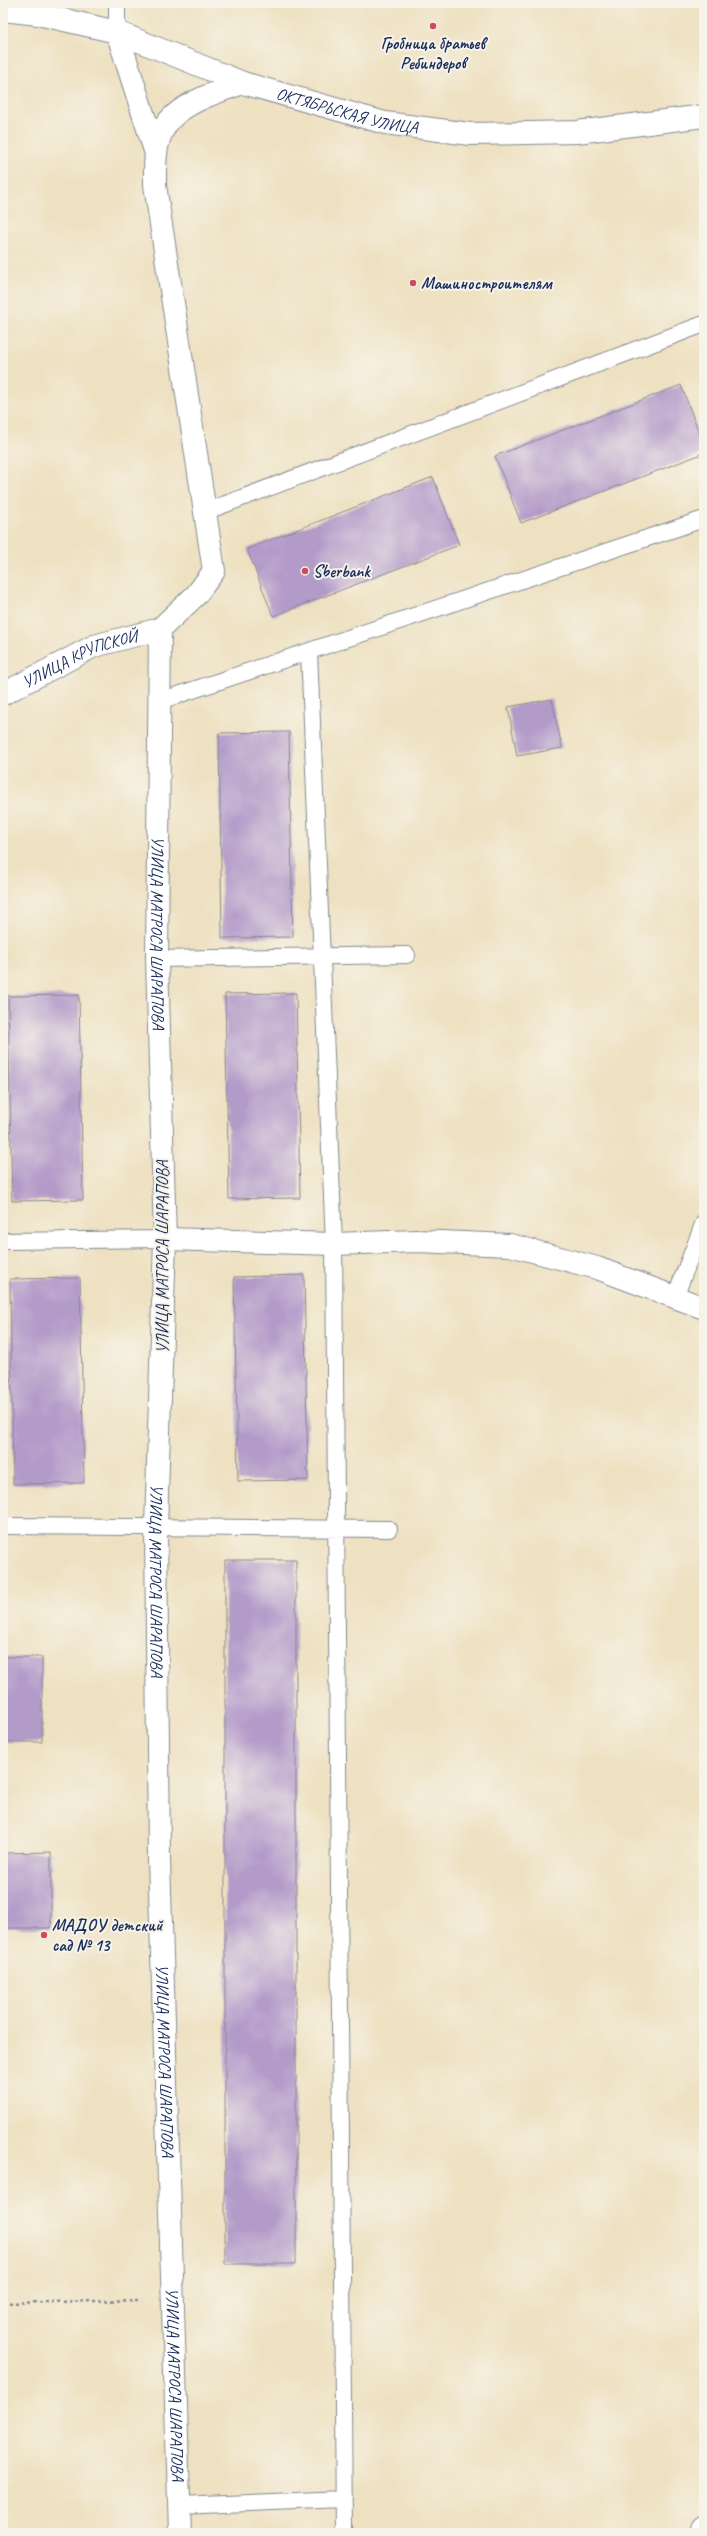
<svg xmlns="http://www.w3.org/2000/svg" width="707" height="2536" font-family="Caveat,sans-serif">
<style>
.building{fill:#b29ac9}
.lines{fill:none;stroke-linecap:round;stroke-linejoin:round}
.service-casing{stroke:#848890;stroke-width:18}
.minor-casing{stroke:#848890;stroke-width:24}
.tertiary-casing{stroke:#848890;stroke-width:24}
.path{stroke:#848890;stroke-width:2.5;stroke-dasharray:3 3;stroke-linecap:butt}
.service{stroke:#fff;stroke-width:16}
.minor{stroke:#fff;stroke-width:22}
.tertiary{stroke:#fff;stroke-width:22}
.poi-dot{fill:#d1495b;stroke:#f7f3e8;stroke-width:1.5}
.labels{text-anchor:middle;stroke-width:4;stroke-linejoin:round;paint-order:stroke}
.poi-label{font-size:17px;font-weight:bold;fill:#1b2f5e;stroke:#f7f3e8;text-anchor:start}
.street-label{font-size:17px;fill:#1b2f5e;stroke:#f7f3e8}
</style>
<rect width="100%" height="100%" fill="#f7f3e8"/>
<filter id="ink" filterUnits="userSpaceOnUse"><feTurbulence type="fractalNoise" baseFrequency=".025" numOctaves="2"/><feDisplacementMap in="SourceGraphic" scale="8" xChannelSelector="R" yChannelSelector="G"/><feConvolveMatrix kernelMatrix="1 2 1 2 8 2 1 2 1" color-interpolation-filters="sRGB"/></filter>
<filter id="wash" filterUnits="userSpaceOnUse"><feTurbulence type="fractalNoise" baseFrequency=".012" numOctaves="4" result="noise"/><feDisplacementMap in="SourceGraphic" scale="16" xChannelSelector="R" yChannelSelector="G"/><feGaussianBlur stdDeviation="0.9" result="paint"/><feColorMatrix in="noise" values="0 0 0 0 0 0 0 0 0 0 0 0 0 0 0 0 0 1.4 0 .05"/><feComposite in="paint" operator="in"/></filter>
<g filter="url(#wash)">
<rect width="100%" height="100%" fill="#eee1c1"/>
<g id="blocks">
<!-- building -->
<path class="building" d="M681,385L704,446V453L521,523L495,456Z
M433,477L459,545L273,616L247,549Z
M552,699L562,748L517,756L508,707Z
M289,732L293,937L222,938L219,733Z
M296,993L300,1198L229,1199L225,994Z
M79,995L83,1200L12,1201L8,996Z
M304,1275L308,1480L238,1481L234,1277Z
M80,1278L84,1483L13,1484L10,1279Z
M225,1560H296V2264H225Z
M3,1657H42V1742H3Z
M51,1852V1928H3V1853Z"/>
</g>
</g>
<g filter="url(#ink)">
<use href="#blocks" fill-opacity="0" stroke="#848890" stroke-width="1"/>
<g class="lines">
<defs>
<path id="service" d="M117,3V32
M207,511L704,324
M309,651L334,1244L344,2533
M160,701L704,519
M157,959L407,955
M3,1241L165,1239
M675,1297L704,1222
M3,1526L389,1529
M179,2506L343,2499"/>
<g id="minor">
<path id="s1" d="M3,10L38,14L117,32L243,83L385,123L470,134L577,132L704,116"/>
<path d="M117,32L156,154"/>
<path id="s2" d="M160,629L157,959L165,1239L156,1527L159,1859L180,2533"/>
<path id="s3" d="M3,694L94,646L160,629L196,595L214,571L155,185C155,166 154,145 164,128C177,104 219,91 243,83"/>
<path d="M165,1239L334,1244L417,1241L510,1245L597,1268L704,1308"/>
</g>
<path id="tertiary" d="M702,2533L704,2527"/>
</defs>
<!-- service casing -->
<use href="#service" class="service-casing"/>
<!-- minor casing -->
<use href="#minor" class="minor-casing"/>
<!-- tertiary casing -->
<use href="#tertiary" class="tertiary-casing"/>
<!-- path -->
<path class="path" d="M3,2303L142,2300"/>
<!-- service -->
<use href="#service" class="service"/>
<!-- minor -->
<use href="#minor" class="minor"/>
<!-- tertiary -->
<use href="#tertiary" class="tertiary"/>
</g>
</g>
<!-- markers -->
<g class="poi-dot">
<circle cx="433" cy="26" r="4"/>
<circle cx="413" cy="283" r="4"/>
<circle cx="305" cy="571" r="4"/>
<circle cx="44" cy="1935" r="4"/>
</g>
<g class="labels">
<!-- poi labels -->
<g class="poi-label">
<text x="433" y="49" text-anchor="middle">Гробница братьев<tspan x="433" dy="20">Ребиндеров</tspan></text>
<text x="421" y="289">Машиностроителям</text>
<text x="313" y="577">Sberbank</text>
<text x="52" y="1931">МАДОУ детский<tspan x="52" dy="20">сад № 13</tspan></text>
</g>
<!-- street labels -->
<g class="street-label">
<text dy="6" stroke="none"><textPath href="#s1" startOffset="360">ОКТЯБРЬСКАЯ УЛИЦА</textPath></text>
<text dy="6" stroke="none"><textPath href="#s3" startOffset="85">УЛИЦА КРУПСКОЙ</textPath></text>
<text dy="6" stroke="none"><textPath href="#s2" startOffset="304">УЛИЦА МАТРОСА ШАРАПОВА</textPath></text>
<text transform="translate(162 1257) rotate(-90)" y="6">УЛИЦА МАТРОСА ШАРАПОВА</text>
<text dy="6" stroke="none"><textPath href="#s2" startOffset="952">УЛИЦА МАТРОСА ШАРАПОВА</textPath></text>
<text dy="6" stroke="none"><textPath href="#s2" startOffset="1432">УЛИЦА МАТРОСА ШАРАПОВА</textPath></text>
<text dy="6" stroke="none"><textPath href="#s2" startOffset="1756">УЛИЦА МАТРОСА ШАРАПОВА</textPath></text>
</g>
</g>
<!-- margin -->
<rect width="707" height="2536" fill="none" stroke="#f7f3e8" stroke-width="16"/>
</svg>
